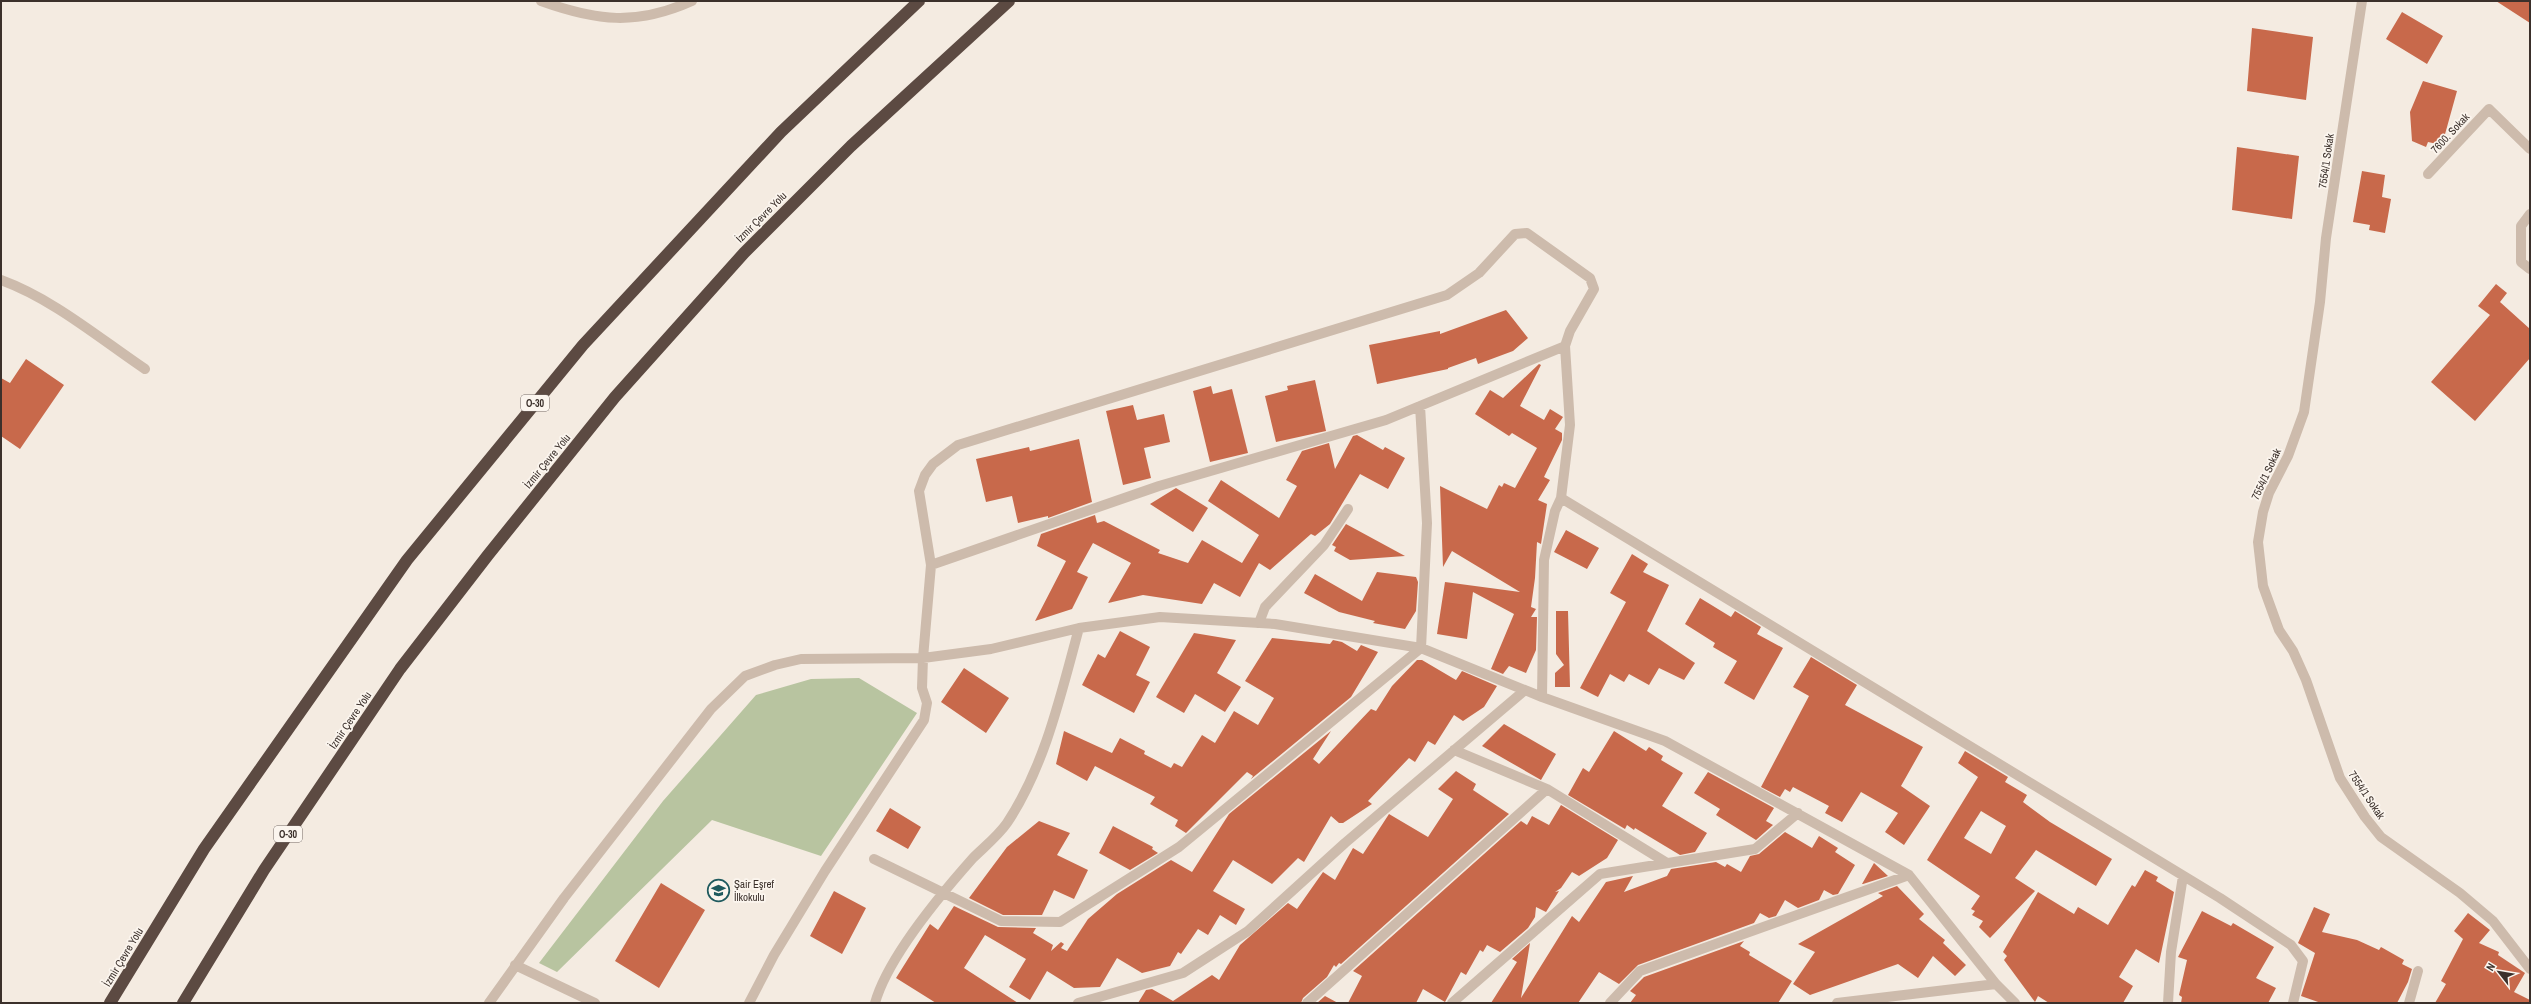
<svg xmlns="http://www.w3.org/2000/svg" width="2531" height="1004" font-family="'Archivo Narrow',sans-serif">
<style>
.green{fill:#b8c4a0}
.building{fill:#c8694b;fill-rule:evenodd}
.lines{fill:none;stroke-linecap:round;stroke-linejoin:round}
.lane{stroke:#cdbbac;stroke-width:10}
.street{stroke:#cdbbac;stroke-width:10}
.highway{stroke:#5c4a42;stroke-width:12}
.labels{text-anchor:middle;stroke-width:3.5;stroke-linejoin:round;paint-order:stroke}
.shield{fill:#fbf5ee;stroke:#756b66;stroke-width:1}
.shield-label{font-size:10px;font-weight:bold;fill:#3b302b}
.street-label{font-size:11px;fill:#3b302b;stroke:#fbf5ee}
.poi-label{font-size:11px;fill:#3b302b;stroke:#fbf5ee;text-anchor:start}
</style>
<rect width="100%" height="100%" fill="#f4ebe1"/>
<!-- green -->
<path class="green" d="M859,678L917,713L821,856L712,820L557,972L539,963L663,801L756,695L811,679Z"/>
<!-- building -->
<path class="building" d="M2496,1H2530V23Z
M2402,12L2443,36L2427,64L2386,39Z
M2252,28L2313,37L2306,100L2247,91Z
M2423,81L2457,91L2442,145L2428,142L2426,147L2412,141L2410,112Z
M2237,147L2299,156L2292,219L2232,210Z
M2362,171L2385,175L2382,197L2391,199L2385,233L2369,230L2370,225L2353,222Z
M2496,284L2507,293L2500,302L2530,329V358L2475,421L2431,382L2490,315L2478,306Z
M1506,310L1528,338L1513,351L1478,364L1476,358L1448,368V369L1377,384L1369,345L1440,331V334Z
M26,359L64,385L20,449L1,436V378L10,383Z
M1539,364L1541,365L1520,406L1544,420L1550,409L1563,417L1555,429L1562,433V440L1544,477L1550,480L1538,500L1547,504L1541,544L1537,542L1535,578L1531,607L1536,609L1531,617H1537L1536,650L1526,673L1509,666L1503,674L1491,669L1514,614L1473,592L1467,639L1437,634L1445,582L1520,592L1452,551L1443,567L1440,486L1487,509L1499,485L1502,487L1504,483L1515,488L1537,448L1512,433L1509,436L1475,414L1490,390L1503,398Z
M1315,380L1326,431L1276,442L1265,396L1288,390L1287,386Z
M1211,386L1213,394L1232,389L1248,453L1210,462L1193,391Z
M1133,405L1137,420L1164,414L1170,442L1144,448L1151,478L1123,485L1106,411Z
M1357,435L1383,450L1385,447L1405,458L1388,489L1360,474L1330,524L1315,536L1311,534L1270,570L1259,563L1240,597L1214,583L1202,604L1143,595L1108,603L1131,563L1093,543L1077,572L1088,577L1072,609L1035,621L1066,561L1037,546L1041,534L1095,515L1097,523L1104,521L1160,550L1158,553L1188,563L1202,540L1242,563L1259,535L1208,501L1221,480L1279,518L1297,486L1286,480L1302,451L1329,443L1335,469L1353,436Z
M1079,439L1092,502L1048,518V516L1018,523L1012,496L986,502L976,459L1029,447L1030,451Z
M1176,488L1208,508L1193,532L1150,504Z
M1346,524L1405,556L1350,560L1334,551L1336,547L1332,545Z
M1566,530L1599,548L1587,569L1554,552Z
M1632,554L1648,564L1643,572L1669,585L1647,631L1695,663L1684,680L1659,668L1649,685L1629,674L1624,682L1610,674L1598,697L1580,688L1626,602L1610,593Z
M1377,572L1416,577L1418,582L1416,611L1405,629L1373,623L1375,621L1339,612L1304,593L1315,574L1362,601Z
M1700,598L1731,617L1735,611L1761,627L1757,634L1783,648L1754,700L1724,683L1737,661L1713,647L1715,643L1685,624Z
M1556,611H1568L1570,687H1555V673L1564,665L1556,654Z
M1120,631L1150,647L1136,675L1150,682L1134,713L1082,685L1098,654L1105,658Z
M1194,633L1236,640L1217,673L1241,687L1225,712L1195,694L1184,713L1156,697Z
M1272,638L1330,644L1333,640L1342,642L1357,651L1361,645L1378,652L1351,697L1251,779L1253,776L1247,772L1186,833L1175,826L1178,820L1150,804L1155,797L1095,766L1087,781L1056,764L1064,731L1112,753L1120,738L1145,751L1144,754L1171,768L1174,763L1182,767L1202,735L1215,743L1234,711L1258,725L1274,698L1245,681Z
M1811,657L1857,685L1845,705L1923,747L1901,786L1930,806L1904,845L1885,832L1898,813L1861,792L1842,822L1825,813L1829,806L1793,787L1790,792L1785,789L1780,797L1761,787L1809,696L1793,687Z
M1417,660H1422L1456,680L1462,671L1497,686L1484,707L1463,721L1454,715L1435,745L1428,741L1415,762L1409,758L1368,801L1372,804L1343,823H1339L1331,816L1304,862L1298,858L1272,884L1233,860L1213,891L1245,909L1236,925L1220,915L1208,935L1198,929L1181,954L1178,952L1170,966L1142,973L1117,958L1100,987L1074,988L1047,971L1030,1000L1009,987L1026,959L985,935L964,968L1018,1003H936L896,978L930,924L938,930L954,906L998,927L1036,928L1033,933L1053,945L1051,951L1061,942L1064,944L1061,948L1067,951L1088,919L1117,894L1171,860L1192,872L1229,814L1331,731L1313,759L1319,764L1371,709L1376,711L1392,686Z
M964,668L1009,698L986,733L941,702Z
M1504,724L1556,754L1541,780L1482,746Z
M1614,731L1646,751L1649,747L1663,756L1661,760L1683,773L1662,806L1707,833L1695,852L1680,855L1635,828L1634,830L1627,825L1625,829L1568,795L1583,768L1589,772Z
M1965,751L2008,777L2005,782L2027,795L2023,802L2050,822L2112,859L2096,886L2036,850L2015,878L2035,891L1990,938L1979,927L1983,921L1972,915L1975,911L1971,909L1980,896L1927,860L1978,777L1958,763ZM1981,811L2006,826L1991,854L1964,838Z
M1456,771L1476,784L1473,790L1509,814L1341,964L1339,963L1336,967L1334,965L1327,977L1303,998L1301,1003H1138L1146,990L1152,989L1173,1001L1212,975L1219,980L1240,945L1288,903L1297,909L1323,872L1335,880L1353,848L1363,854L1389,814L1428,837L1453,799L1438,789Z
M1708,772L1774,808L1766,821L1773,825L1756,840L1716,815L1720,809L1694,793Z
M1561,805L1618,840L1607,858L1579,876L1572,872L1561,888L1555,892L1559,891L1546,912L1536,907L1535,917L1528,928L1500,952L1487,945L1483,952L1480,950L1466,975L1461,972L1445,1002L1423,989L1416,1003H1348L1362,976L1353,971L1521,821L1527,825L1532,816L1549,825Z
M890,808L921,827L908,849L876,831Z
M1039,821L1070,833L1057,855L1088,870L1074,899L1054,890L1042,915H1003L969,898L1007,847Z
M1113,826L1153,847L1152,849L1158,853L1130,870L1099,853Z
M1785,832L1812,848L1819,836L1838,848L1835,852L1855,865L1838,894L1833,895L1824,890L1819,900L1798,908L1785,900L1776,916L1769,918L1760,913L1754,923L1638,965L1619,984L1599,972L1578,1003H1491L1517,962L1512,959L1530,943L1521,998L1572,916L1579,922L1606,882L1633,876L1624,892L1667,876L1671,869L1716,862L1725,867L1727,864L1741,872L1750,856L1759,854Z
M1874,863L1888,876L1863,884H1862Z
M2145,870L2158,877L2156,881L2174,892L2159,963L2136,949L2119,977L2133,986L2123,1003H2049L2038,996L2035,1002L2004,960L2007,956L2003,952L2038,892L2074,914L2078,907L2108,925L2132,885L2135,887Z
M661,883L705,910L659,988L615,961Z
M1897,886L1924,914L1919,919L1945,940L1943,943L1966,965L1955,976L1933,956L1918,978L1898,964L1810,995L1793,984L1815,952L1798,944L1883,896L1878,893Z
M834,891L866,908L842,954L810,936Z
M2314,907L2330,914L2322,932L2357,940L2379,950L2381,947L2404,960L2402,964L2412,969L2408,982L2397,1003H2321L2301,996L2315,953L2298,943Z
M2202,911L2231,926L2233,923L2274,947L2256,978L2276,988L2268,1003H2181L2182,997L2179,995L2187,960L2178,957Z
M2468,913L2490,930L2479,943L2499,952L2498,955L2525,973L2514,992L2530,1000V1003H2435L2446,984L2441,981L2463,939L2454,931Z
M1744,941L1740,946L1750,952L1749,955L1792,981L1778,1003H1630L1636,995L1630,991L1644,977Z
M1325,996L1338,1003H1317Z"/>
<g class="lines">
<!-- lane -->
<path class="lane" d="M1259,623L1265,607L1324,545L1348,509"/>
<!-- street -->
<path class="street" d="M541,1C597,21 636,26 692,1
M2362,1L2326,238L2320,302L2304,412L2288,456L2269,493L2263,512L2258,542L2263,586L2279,630L2293,651L2306,680L2340,778L2365,817L2381,837L2460,893L2493,921L2530,969
M2428,174L2489,109L2530,149
M2530,214L2521,226V262L2530,269
M1,280C53,299 99,338 145,369
M1561,498L2220,898L2291,945L2303,961L2293,1003
M931,565L1159,486L1386,420L1565,346
M1454,750L1547,789L1667,863
M874,859L1001,921L1060,922L1179,847L1421,648L1427,523L1420,406
M515,965L595,1003
M489,1003L564,898L711,709L745,676L775,665L801,659L923,658L991,649L1079,628
M749,1003L774,955L825,871L924,720L927,703L922,688L923,658L931,565L919,491L925,475L933,464L958,445L1447,295L1479,273L1515,234L1527,233L1590,278L1594,289L1570,331L1565,346L1570,425L1561,498L1555,511L1544,560L1542,697
M875,1003C888,957 941,894 973,858C984,847 998,836 1007,823C1045,766 1061,694 1079,628L1160,617L1275,624L1421,648L1542,697L1665,741L1909,875L1996,984L2015,1003
M1078,1003L1183,973L1248,931L1345,843L1525,690
M1307,1003L1547,789
M1452,1003L1600,874L1755,849L1798,813
M1610,1003L1640,971L1909,875
M1837,1003L1996,984
M2168,1003L2171,952L2183,876
M2409,1003L2418,971"/>
<!-- highway -->
<path class="highway" d="M110,1003L204,849L407,560L583,345L781,132L919,1
M183,1003L264,870L400,669L488,555L615,397L744,253L851,146L1009,1"/>
</g>
<!-- icons -->
<defs>
<symbol id="school-ring" viewBox="-11 -11 22 22"><circle r="9.5" fill="#fbf5ee" stroke="#1f5a5e" stroke-width="1.5"/><path d="M0-5L7-2L0 1L-7-2ZM-4 1L0 2.5L4 1V4Q0 6-4 4Z" fill="#1f5a5e"/></symbol>
</defs>
<g fill-rule="evenodd">
<use href="#school-ring" x="706" y="878" width="25" height="25"/>
</g>
<g class="labels">
<!-- shield labels -->
<g class="shield">
<rect x="521" y="395" width="28" height="16" rx="3"/>
<rect x="274" y="826" width="28" height="16" rx="3"/>
</g>
<g class="shield-label">
<text x="535" y="407">O-30</text>
<text x="288" y="838">O-30</text>
</g>
<!-- street labels -->
<g class="street-label">
<text transform="translate(2450 133) rotate(-47)" y="4">7600. Sokak</text>
<text transform="translate(2326 161) rotate(-82)" y="4">7554/1 Sokak</text>
<text transform="translate(761 217) rotate(-45)" y="4">İzmir Çevre Yolu</text>
<text transform="translate(547 461) rotate(-51)" y="4">İzmir Çevre Yolu</text>
<text transform="translate(2266 474) rotate(-65)" y="4">7554/1 Sokak</text>
<text transform="translate(350 720) rotate(-56)" y="4">İzmir Çevre Yolu</text>
<text transform="translate(2367 795) rotate(56)" y="4">7554/1 Sokak</text>
<text transform="translate(123 957) rotate(-59)" y="4">İzmir Çevre Yolu</text>
</g>
<!-- poi labels -->
<g class="poi-label">
<text x="734" y="888">Şair Eşref<tspan x="734" dy="13">İlkokulu</tspan></text>
</g>
</g>
<!-- border -->
<rect width="2531" height="1004" fill="none" stroke="#3b302b" stroke-width="4"/>
<!-- north arrow -->
<g transform="translate(2499 972) rotate(301)" stroke="#fbf5ee" stroke-width="3" paint-order="stroke">
<path d="M0-3L7 15L0 10L-7 15Z" fill="#3b302b"/>
<text y="-6" font-size="11" font-weight="bold" text-anchor="middle" fill="#3b302b">N</text>
</g>
</svg>
